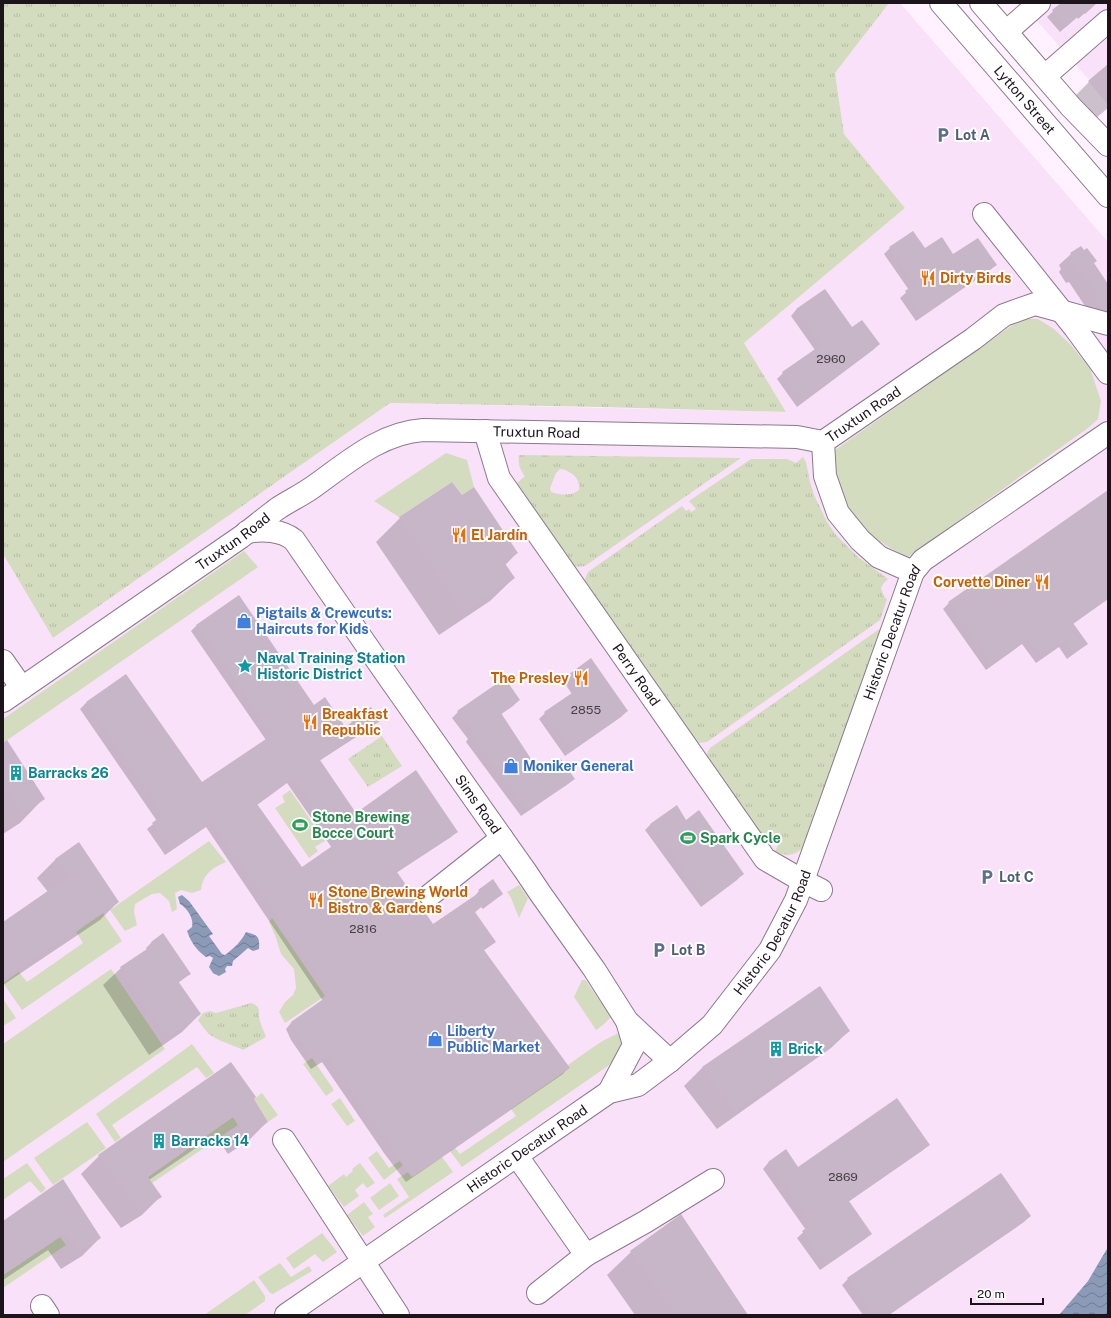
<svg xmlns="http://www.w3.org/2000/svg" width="1111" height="1318" font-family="'Public Sans',sans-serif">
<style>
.built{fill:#f9e1f9}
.grass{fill:url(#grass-tufts);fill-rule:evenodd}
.green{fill:#d4dcbf}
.water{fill:url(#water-waves)}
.shadow{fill:#0003;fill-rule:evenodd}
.building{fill:#c7b6c7;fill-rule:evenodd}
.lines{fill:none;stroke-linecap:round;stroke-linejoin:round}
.minor-casing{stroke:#8a7a8a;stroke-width:24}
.major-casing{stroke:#8a7a8a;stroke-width:24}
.minor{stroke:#fff;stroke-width:22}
.major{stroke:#fff;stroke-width:22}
.labels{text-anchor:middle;stroke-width:4;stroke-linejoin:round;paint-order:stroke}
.number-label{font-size:12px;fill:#463d46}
.street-label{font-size:14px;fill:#1b151b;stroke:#fff}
.service-label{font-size:14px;font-weight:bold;fill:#4e5e75;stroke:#fff;text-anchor:start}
.food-label{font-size:14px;font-weight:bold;fill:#c56008;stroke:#fff;text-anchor:start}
.shop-label{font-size:14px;font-weight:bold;fill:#366cbe;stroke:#fff;text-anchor:start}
.culture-label{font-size:14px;font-weight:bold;fill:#0d838f;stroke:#fff;text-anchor:start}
.leisure-label{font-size:14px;font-weight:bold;fill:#27864d;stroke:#fff;text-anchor:start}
</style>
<defs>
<pattern id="grass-tufts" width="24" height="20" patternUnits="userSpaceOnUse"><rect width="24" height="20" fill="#d4dcbf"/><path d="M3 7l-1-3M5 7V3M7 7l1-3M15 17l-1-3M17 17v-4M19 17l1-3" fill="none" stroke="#b5bca4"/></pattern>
<pattern id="water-waves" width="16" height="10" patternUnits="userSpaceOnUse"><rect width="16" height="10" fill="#8b9ab6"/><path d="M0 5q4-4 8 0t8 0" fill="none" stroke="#717c93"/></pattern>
</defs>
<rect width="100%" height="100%" fill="#fff1ff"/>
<!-- built -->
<path class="built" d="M889,3H900L1108,242V1247L1088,1281L1059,1315H3V554L53,638L390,403L786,412L744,343L905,208L844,134L835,73Z
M1021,3H1108V101Z"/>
<!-- grass -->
<path class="grass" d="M3,3H889L835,73L844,134L905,208L744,343L786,412L599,407L390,403L53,638L3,554Z
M519,455L741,458L585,566L574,567L517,483L525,476C519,468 518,464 519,455ZM560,469C570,470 581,478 579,490C572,496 559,495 551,492L550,488L556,473Z
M803,457L806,462L810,482L814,495L827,522L836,535L858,557L888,579L883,584L881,588L884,597L887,599L880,620L707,742L697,743L584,581L588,572L682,506L686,511L689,509L691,512L696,509L689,501L751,459H787L796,463Z
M885,625L806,844C798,855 787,858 775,851L778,846L774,842L771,846L765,840L705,757L710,748Z
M382,736L402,766L368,787L348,759Z
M251,1003C263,1007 257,1012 260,1021C261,1026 264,1031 266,1037L243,1050C233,1045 215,1040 208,1033C204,1029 201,1024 198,1020L203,1013L210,1011L216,1013Z"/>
<!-- green -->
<path class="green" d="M1024,319H1038L1054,329L1070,344L1090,368L1101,401L1098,419L1088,428L908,557C896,551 884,545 873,536C854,521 833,488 833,462C833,458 834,454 835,450L1014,324Z
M446,453L467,460L474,487L462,495L452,482L399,517L374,501Z
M244,551L258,567L3,743V719Z
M290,790L325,841L315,847L318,851L309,858L275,808L285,802L282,796Z
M209,841L226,862C212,868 203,874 201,890L192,893L181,890L175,893L177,909L172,912L169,901L160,893L152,894L135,904L134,912L137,925L125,931L110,910Z
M519,885L528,898L519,918L511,898L507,892Z
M103,913L122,941L22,1010L3,983L19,972L27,982L83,943L76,932Z
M272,918L325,996L285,1023L279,1012L285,1002L293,995L296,988L294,969L281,954L275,935L269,922Z
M111,969L165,1049L3,1162V1044Z
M582,980H585L586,981L611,1017L603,1025L596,1030L574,997Z
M3,999L16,1018L3,1026Z
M622,1032L625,1046L615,1061L462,1167L450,1151L455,1148L460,1154L516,1116L511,1109L569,1068L568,1065C585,1053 602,1039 622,1032Z
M192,1044L214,1073L206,1078L197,1067L112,1125L121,1138L115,1142L96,1114Z
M312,1058L334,1090L326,1096L303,1064Z
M262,1093L278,1115L268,1122L254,1099Z
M340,1098L355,1121L347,1126L331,1104Z
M233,1117L238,1125L152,1183L148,1177Z
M87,1122L106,1148L53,1185L34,1158Z
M377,1151L389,1168L400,1161L403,1165L384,1180L368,1158Z
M442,1157L453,1172L385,1218L383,1215L409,1197L397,1179L408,1172L412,1177Z
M27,1163L46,1189L41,1193L30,1181L3,1200V1179Z
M360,1163L375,1183L367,1188L363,1183L355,1190L359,1196L344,1207L328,1186L344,1174L346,1177L353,1171L352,1169Z
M390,1183L399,1196L379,1210L370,1198Z
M364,1202L373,1214L368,1217L375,1227L363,1236L347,1215Z
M322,1233L337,1252L323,1262L315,1254L294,1269L286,1258Z
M60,1237L66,1245L3,1288V1275Z
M280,1263L291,1277L309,1266L312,1271L273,1294L270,1293L258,1277Z
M254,1280L265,1296V1301L245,1315H204Z"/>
<!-- water -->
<path class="water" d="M182,895L189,901L213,934L209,936L222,954L225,955C234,948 241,942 246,932C257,935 260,936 259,949L253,951L248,948L233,961L232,966H227L225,969L226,972L219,976L213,973L209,967L213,958L210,956L206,957C196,950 191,942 187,931L192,927C194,918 187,908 180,904L178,897Z
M1108,1247V1315H1059L1088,1281Z"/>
<!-- shadow -->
<path class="shadow" d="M1062,3H1096L1078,19L1077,17L1060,32L1047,17Z
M1108,66V108L1090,123L1071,100L1089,82Z
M890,248L925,250L995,265L990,270L916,321L900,298L909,290L884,254Z
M1071,254L1093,264L1108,286V317L1087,309L1069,282L1066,283L1059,272L1061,269L1059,265Z
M825,290L852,328L879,344L873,350L797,407L777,379L783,373L815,350L791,316L796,310Z
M1108,491V599L1073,624L1087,644L1067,659L1059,647L1036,663L1022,644L986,670L943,609L949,603Z
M461,497L517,553L505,565L514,578L490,601L439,635L376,542L400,518Z
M239,596L313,706L345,729L352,723L351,722L357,716L379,721L373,726L319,761L356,815L456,832L451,837L396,873L433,925L474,897L479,891L502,894L483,909L481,907L474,913L495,942L483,951L568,1068L563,1074L406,1182L384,1153L322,1062L311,1069L291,1040L286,1029L291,1023L323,1001L206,827L165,855L147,829L157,821L80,709L86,703L125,676L201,783L266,740L191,631L196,626ZM287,783L332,848L302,869L257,805Z
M591,660L627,711L621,717L565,756L539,719L545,713L572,694L563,681L568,675Z
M519,700L513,706L500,715L539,772L574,779L568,784L521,816L466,742L468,739L452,718L458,712Z
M3,744L43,799L20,823L3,834Z
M676,807L686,822L742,874L737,880L701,907L645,830L650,825Z
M79,843L118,902L100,920L3,985V924L48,892L37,878L55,860Z
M152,942L190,974L178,983L200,1014L182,1032L149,1055L103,985L121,968L147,950L146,948Z
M820,987L849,1031L831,1048L717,1129L684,1086L702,1068Z
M253,1099L267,1122L249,1140L228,1154L215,1135L149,1180L160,1197L142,1215L121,1228L81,1174L99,1156Z
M928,1145L923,1150L848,1202L870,1234L865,1239L820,1270L797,1238L806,1230L763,1169L768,1163L786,1151L798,1168Z
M1001,1174L1030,1216L1024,1222L889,1315H863L842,1285L848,1279Z
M3,1222L100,1238L82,1256L61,1269L48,1250L3,1280Z
M631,1252L747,1315H635L607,1275Z"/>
<!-- building -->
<path class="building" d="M1061,3H1097L1085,14L1083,12L1066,27L1052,10Z
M1108,64V105L1088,81Z
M913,231L925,248L942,237L953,254L978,238L997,265L922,316L905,291L915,284L889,247Z
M1081,246L1084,250L1087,248L1097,261L1094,263L1108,284V314L1106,315L1095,299L1098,297L1081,271L1079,272L1070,259L1073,257L1070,253Z
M825,289L852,327L862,320L880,344L803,402L782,372L821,345L796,309Z
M452,482L462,495L474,487L518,553L504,562L515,578L463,613L399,517Z
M1108,490V599L1073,623L1088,644L1073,654L1065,642L1042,658L1028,639L992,665L948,602Z
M239,595L314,705L325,697L345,727L358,718L356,716L371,707L380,721L320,760L356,813L416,770L458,832L397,872L433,924L480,892L478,890L493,879L503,894L489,904L487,902L475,912L496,942L484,950L570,1068L412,1177L390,1147L328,1057L317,1064L297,1035L291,1022L329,995L212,822L171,850L152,823L163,815L86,702L126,674L202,782L272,735L196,625ZM293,778L338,842L302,867L257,804Z
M591,658L628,711L571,751L544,712L578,689L568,675Z
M505,678L520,700L501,713L539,771L560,758L575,779L527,811L471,735L473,733L457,711Z
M7,740L45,799L21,815L8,794L3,798V743Z
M677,805L686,820L699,810L744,874L707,902L650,824Z
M79,842L119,902L3,980V922L68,877L55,859Z
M163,933L191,974L178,981L201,1014L167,1038L120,967L153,945L151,942Z
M820,986L850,1031L735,1112L702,1067Z
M231,1062L256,1097L254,1099L268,1122L246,1137L233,1117L148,1177L162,1197L139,1211L98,1155Z
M897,1098L930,1145L849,1201L872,1234L826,1265L802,1231L812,1224L768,1162L786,1149L798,1167Z
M1001,1173L1031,1216L888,1315H873L847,1278Z
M63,1179L101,1238L79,1252L66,1233L3,1275V1221Z
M681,1214L748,1315H675L630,1251Z"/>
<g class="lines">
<defs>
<g id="minor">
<path d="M1006,32L1039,3"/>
<path d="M1045,76L1108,21"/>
<path d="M984,214L1075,328L1108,373"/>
<path id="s1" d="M485,431L499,478L765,859L803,881L821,890"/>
<path d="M823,442L825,476L838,513L860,540L879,557L913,572"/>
<path id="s2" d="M247,532C262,529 282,530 294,540L387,675L526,872L540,893L594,969L627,1021L670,1061"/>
<path d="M3,661L22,688"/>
<path id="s3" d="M3,701L241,537C253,528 265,518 277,509C289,501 302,495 313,487C347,463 380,433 423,430L797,437L823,442L973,339L1004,315L1035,304L1108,324"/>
<path d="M430,895L502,838"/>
<path d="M609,1092L634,1045L627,1021"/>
<path d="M284,1140L398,1315"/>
<path d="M517,1156L586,1255"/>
<path d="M538,1293L586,1255L645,1222L713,1180"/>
<path d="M42,1306L48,1315"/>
<path id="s4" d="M286,1315L609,1092L638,1085L670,1061L712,1025L770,950L796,900L913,572L923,560L1108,433"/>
</g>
<g id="major">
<path id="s5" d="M941,3L1108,196"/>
<path d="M981,3L1071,107L1108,145"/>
</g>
</defs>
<!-- minor casing -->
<use href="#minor" class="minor-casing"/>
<!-- major casing -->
<use href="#major" class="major-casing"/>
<!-- minor -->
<use href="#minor" class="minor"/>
<!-- major -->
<use href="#major" class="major"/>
</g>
<!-- icons -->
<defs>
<symbol id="parking-bare" viewBox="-9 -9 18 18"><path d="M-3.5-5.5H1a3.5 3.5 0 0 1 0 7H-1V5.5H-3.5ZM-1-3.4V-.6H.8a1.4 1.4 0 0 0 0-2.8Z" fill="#5c6f8a" stroke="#fff" stroke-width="2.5" paint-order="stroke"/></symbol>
<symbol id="restaurant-bare" viewBox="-9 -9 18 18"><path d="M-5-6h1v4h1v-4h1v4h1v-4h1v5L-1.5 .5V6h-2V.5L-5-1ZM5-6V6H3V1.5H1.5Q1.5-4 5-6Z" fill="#e8710a" stroke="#fff" stroke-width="2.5" paint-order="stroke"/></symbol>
<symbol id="shop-bare" viewBox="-9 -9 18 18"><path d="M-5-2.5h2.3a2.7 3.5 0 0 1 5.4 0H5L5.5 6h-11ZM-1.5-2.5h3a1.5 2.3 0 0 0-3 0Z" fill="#3f7fe0" stroke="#fff" stroke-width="2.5" paint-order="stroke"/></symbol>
<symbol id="sight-bare" viewBox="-9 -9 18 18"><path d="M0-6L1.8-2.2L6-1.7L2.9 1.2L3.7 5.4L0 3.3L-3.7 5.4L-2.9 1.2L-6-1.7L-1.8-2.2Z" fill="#0f9aa8" stroke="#fff" stroke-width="2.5" paint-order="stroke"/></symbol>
<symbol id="building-bare" viewBox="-9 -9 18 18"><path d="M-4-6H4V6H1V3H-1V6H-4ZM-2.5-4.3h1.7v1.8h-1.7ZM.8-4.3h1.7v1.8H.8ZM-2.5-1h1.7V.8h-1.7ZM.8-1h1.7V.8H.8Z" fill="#0f9aa8" stroke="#fff" stroke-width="2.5" paint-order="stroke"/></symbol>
<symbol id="stadium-bare" viewBox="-9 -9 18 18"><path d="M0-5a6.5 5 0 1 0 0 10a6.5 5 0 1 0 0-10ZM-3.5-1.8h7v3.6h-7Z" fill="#2e9e5b" stroke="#fff" stroke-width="2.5" paint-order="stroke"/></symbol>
</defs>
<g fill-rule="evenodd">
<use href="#parking-bare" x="932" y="124" width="22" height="22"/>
<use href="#restaurant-bare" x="917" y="267" width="22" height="22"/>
<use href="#restaurant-bare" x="448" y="524" width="22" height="22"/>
<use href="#restaurant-bare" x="1031" y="571" width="22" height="22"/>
<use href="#shop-bare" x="233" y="610" width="22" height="22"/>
<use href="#sight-bare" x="234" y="655" width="22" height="22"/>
<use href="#restaurant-bare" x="570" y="667" width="22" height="22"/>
<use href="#restaurant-bare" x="299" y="711" width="22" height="22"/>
<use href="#shop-bare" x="500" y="755" width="22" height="22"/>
<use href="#building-bare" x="5" y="762" width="22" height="22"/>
<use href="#stadium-bare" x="289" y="814" width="22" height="22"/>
<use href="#stadium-bare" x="677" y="827" width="22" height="22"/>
<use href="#parking-bare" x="976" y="866" width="22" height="22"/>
<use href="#restaurant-bare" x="305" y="889" width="22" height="22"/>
<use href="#parking-bare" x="648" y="939" width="22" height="22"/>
<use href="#shop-bare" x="424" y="1028" width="22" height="22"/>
<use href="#building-bare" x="765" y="1038" width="22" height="22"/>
<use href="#building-bare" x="148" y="1130" width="22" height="22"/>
</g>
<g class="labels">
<!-- number labels -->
<g class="number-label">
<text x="831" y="363">2960</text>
<text x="586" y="714">2855</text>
<text x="363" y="933">2816</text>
<text x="843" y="1181">2869</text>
</g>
<!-- street labels -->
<g class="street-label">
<text dy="5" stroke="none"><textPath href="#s5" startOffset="128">Lytton Street</textPath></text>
<text dy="5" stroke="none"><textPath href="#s3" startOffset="952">Truxtun Road</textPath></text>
<text dy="5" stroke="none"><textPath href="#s3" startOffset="616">Truxtun Road</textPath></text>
<text dy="5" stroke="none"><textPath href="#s3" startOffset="280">Truxtun Road</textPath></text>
<text dy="5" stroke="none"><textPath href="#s4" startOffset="953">Historic Decatur Road</textPath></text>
<text dy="5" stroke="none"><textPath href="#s1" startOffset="289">Perry Road</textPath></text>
<text dy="5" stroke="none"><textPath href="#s2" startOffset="371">Sims Road</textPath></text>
<text dy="5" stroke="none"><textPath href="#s4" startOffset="629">Historic Decatur Road</textPath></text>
<text dy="5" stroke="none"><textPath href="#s4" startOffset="293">Historic Decatur Road</textPath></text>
</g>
<!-- service labels -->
<g class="service-label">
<text x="955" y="140">Lot A</text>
<text x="999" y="882">Lot C</text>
<text x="671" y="955">Lot B</text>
</g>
<!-- food labels -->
<g class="food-label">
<text x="940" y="283">Dirty Birds</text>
<text x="471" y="540">El Jardín</text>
<text x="1030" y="587" text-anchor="end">Corvette Diner</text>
<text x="569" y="683" text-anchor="end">The Presley</text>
<text x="322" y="719">Breakfast<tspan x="322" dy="16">Republic</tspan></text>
<text x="328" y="897">Stone Brewing World<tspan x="328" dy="16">Bistro &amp; Gardens</tspan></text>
</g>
<!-- shop labels -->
<g class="shop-label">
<text x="256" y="618">Pigtails &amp; Crewcuts:<tspan x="256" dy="16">Haircuts for Kids</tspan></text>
<text x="523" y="771">Moniker General</text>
<text x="447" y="1036">Liberty<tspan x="447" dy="16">Public Market</tspan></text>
</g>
<!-- culture labels -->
<g class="culture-label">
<text x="257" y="663">Naval Training Station<tspan x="257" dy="16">Historic District</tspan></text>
<text x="28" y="778">Barracks 26</text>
<text x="788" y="1054">Brick</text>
<text x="171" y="1146">Barracks 14</text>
</g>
<!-- leisure labels -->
<g class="leisure-label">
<text x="312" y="822">Stone Brewing<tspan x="312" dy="16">Bocce Court</tspan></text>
<text x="700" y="843">Spark Cycle</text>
</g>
</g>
<!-- border -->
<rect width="1111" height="1318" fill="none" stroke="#1b151b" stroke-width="8"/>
<!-- scale -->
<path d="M971 1298v6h72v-6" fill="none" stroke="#1b151b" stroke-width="2"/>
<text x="977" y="1298" font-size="12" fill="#1b151b" stroke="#ffffff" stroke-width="3" paint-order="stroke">20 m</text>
</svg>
